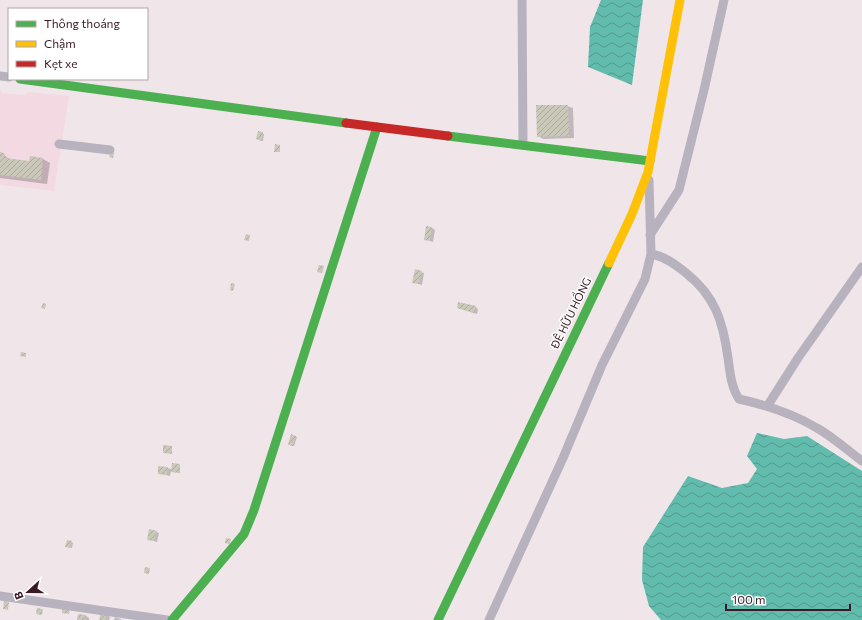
<svg xmlns="http://www.w3.org/2000/svg" width="862" height="620" font-family="Commissioner,sans-serif">
<style>
.built{fill:#f3d9e1}
.water{fill:url(#water-waves)}
.shadow{fill:#0003}
.building{fill:url(#building-hatch)}
.lines{fill:none;stroke-linecap:round;stroke-linejoin:round}
.street{stroke:#b7b2be;stroke-width:9}
.fast{stroke:#4caf50;stroke-width:9}
.slow{stroke:#ffc107;stroke-width:9}
.jam{stroke:#c62828;stroke-width:9}
.labels{text-anchor:middle;stroke-width:3;stroke-linejoin:round;paint-order:stroke}
.street-label{font-size:11px;fill:#391925;stroke:#fff}
</style>
<defs>
<pattern id="water-waves" width="16" height="10" patternUnits="userSpaceOnUse"><rect width="16" height="10" fill="#62bcad"/><path d="M0 5q4-4 8 0t8 0" fill="none" stroke="#52988d"/></pattern>
<pattern id="building-hatch" width="6" height="6" patternUnits="userSpaceOnUse"><rect width="6" height="6" fill="#c9c8b9"/><path d="M-1 1l2-2M0 6l6-6M5 7l2-2" fill="none" stroke="#adab9f"/></pattern>
</defs>
<rect width="100%" height="100%" fill="#f0e6e9"/>
<!-- built -->
<path class="built" d="M0,90L2,93L25,95L28,92L69,96L54,191L0,185Z"/>
<!-- water -->
<path class="water" d="M601,0H643L632,85L588,67L590,27Z
M757,433L784,439L807,436L862,471V620H661L649,606L642,580L643,547L688,476L722,488L748,483L757,469L747,456Z"/>
<!-- shadow -->
<path class="shadow" d="M567,106L573,108L574,138L543,139L538,136Z
M259,132L264,134L263,141L259,140Z
M2,153L10,160L30,162L31,157L43,159L50,163L47,184L0,178V154Z
M432,228L435,230L433,242L425,239Z
M421,272L424,273L422,285L413,282Z
M475,307L478,309L477,314L458,308Z
M292,435L297,437L294,446L289,444Z
M180,465V473L171,471L170,476L159,473L168,468L173,470Z
M156,532L159,533L157,542L148,539Z
M68,541L73,543L72,548L67,547Z
M79,615L86,616L89,618V620H78Z
M106,615L110,617L109,620H100Z
M115,617L118,618L122,620H114Z"/>
<!-- building -->
<path class="building" d="M536,105H568L569,136L537,137Z
M258,131L263,132L262,141L256,139Z
M275,144L280,145V152H274Z
M0,152L4,153L5,158L29,161L30,156L43,158L41,180L0,175Z
M111,152L114,153L113,158L109,157Z
M426,226L432,227L430,241L424,240Z
M246,234L250,235L249,241L244,240Z
M319,265L324,266L322,273L317,272Z
M415,269L422,271L419,284L412,283Z
M231,283L235,284L233,291L230,290Z
M458,302L476,306L474,313L457,308Z
M43,303L46,304L45,309L41,308Z
M21,352L26,353V357L20,356Z
M291,434L296,436L293,446L288,445Z
M163,445L172,446V454L163,453Z
M172,463L180,464L179,473L171,472Z
M158,466L168,467L167,475L158,474Z
M149,529L157,531L154,541L147,540Z
M226,538L231,539L230,544L225,543Z
M67,540L72,541L70,548L65,547Z
M145,567L150,568L149,574L144,573Z
M4,601L9,602L8,610L3,609Z
M62,607H70L69,614L62,613Z
M37,608L43,609L42,615L36,614Z
M101,612L107,614L105,620H99Z
M78,614L86,615L85,620H77Z"/>
<g class="lines">
<!-- street -->
<path class="street" d="M522,0L523,145
M0,76L9,77
M59,144L110,150
M649,180L651,254C664,256 675,264 686,273C715,296 723,321 728,358C730,372 731,387 739,399C766,405 792,413 817,428C833,437 847,450 862,461
M650,235L679,190L704,90L724,0
M768,405L798,358L862,267
M0,596L167,620
M489,620L563,458L602,365L645,279L651,254"/>
<!-- fast -->
<path class="fast" d="M20,79L346,123
M448,136L650,161
M172,620L244,534L254,510L377,127
M438,620L609,263"/>
<!-- slow -->
<path class="slow" d="M609,263L632,214L648,172L680,0"/>
<!-- jam -->
<path class="jam" d="M346,123L448,136"/>
</g>
<g class="labels">
<!-- street labels -->
<g class="street-label">
<text transform="translate(571 313) rotate(-64)" y="4">ĐÊ HỮU HỒNG</text>
</g>
</g>
<!-- legend -->
<rect x="8" y="8" width="140" height="72" fill="#ffffff" stroke="#b0a3a8"/>
<rect x="16" y="21" width="20" height="6" fill="#4caf50" stroke="#b0a3a8"/>
<text x="44" y="28" font-size="12" fill="#391925">Thông thoáng</text>
<rect x="16" y="41" width="20" height="6" fill="#ffc107" stroke="#b0a3a8"/>
<text x="44" y="48" font-size="12" fill="#391925">Chậm</text>
<rect x="16" y="61" width="20" height="6" fill="#c62828" stroke="#b0a3a8"/>
<text x="44" y="68" font-size="12" fill="#391925">Kẹt xe</text>
<!-- north arrow -->
<g transform="translate(28 592) rotate(249)" stroke="#ffffff" stroke-width="3" paint-order="stroke">
<path d="M0-3L7 15L0 10L-7 15Z" fill="#391925"/>
<text y="-6" font-size="11" font-weight="bold" text-anchor="middle" fill="#391925">B</text>
</g>
<!-- scale -->
<path d="M726 604v6h124v-6" fill="none" stroke="#391925" stroke-width="2"/>
<text x="732" y="604" font-size="12" fill="#391925" stroke="#ffffff" stroke-width="3" paint-order="stroke">100 m</text>
</svg>
